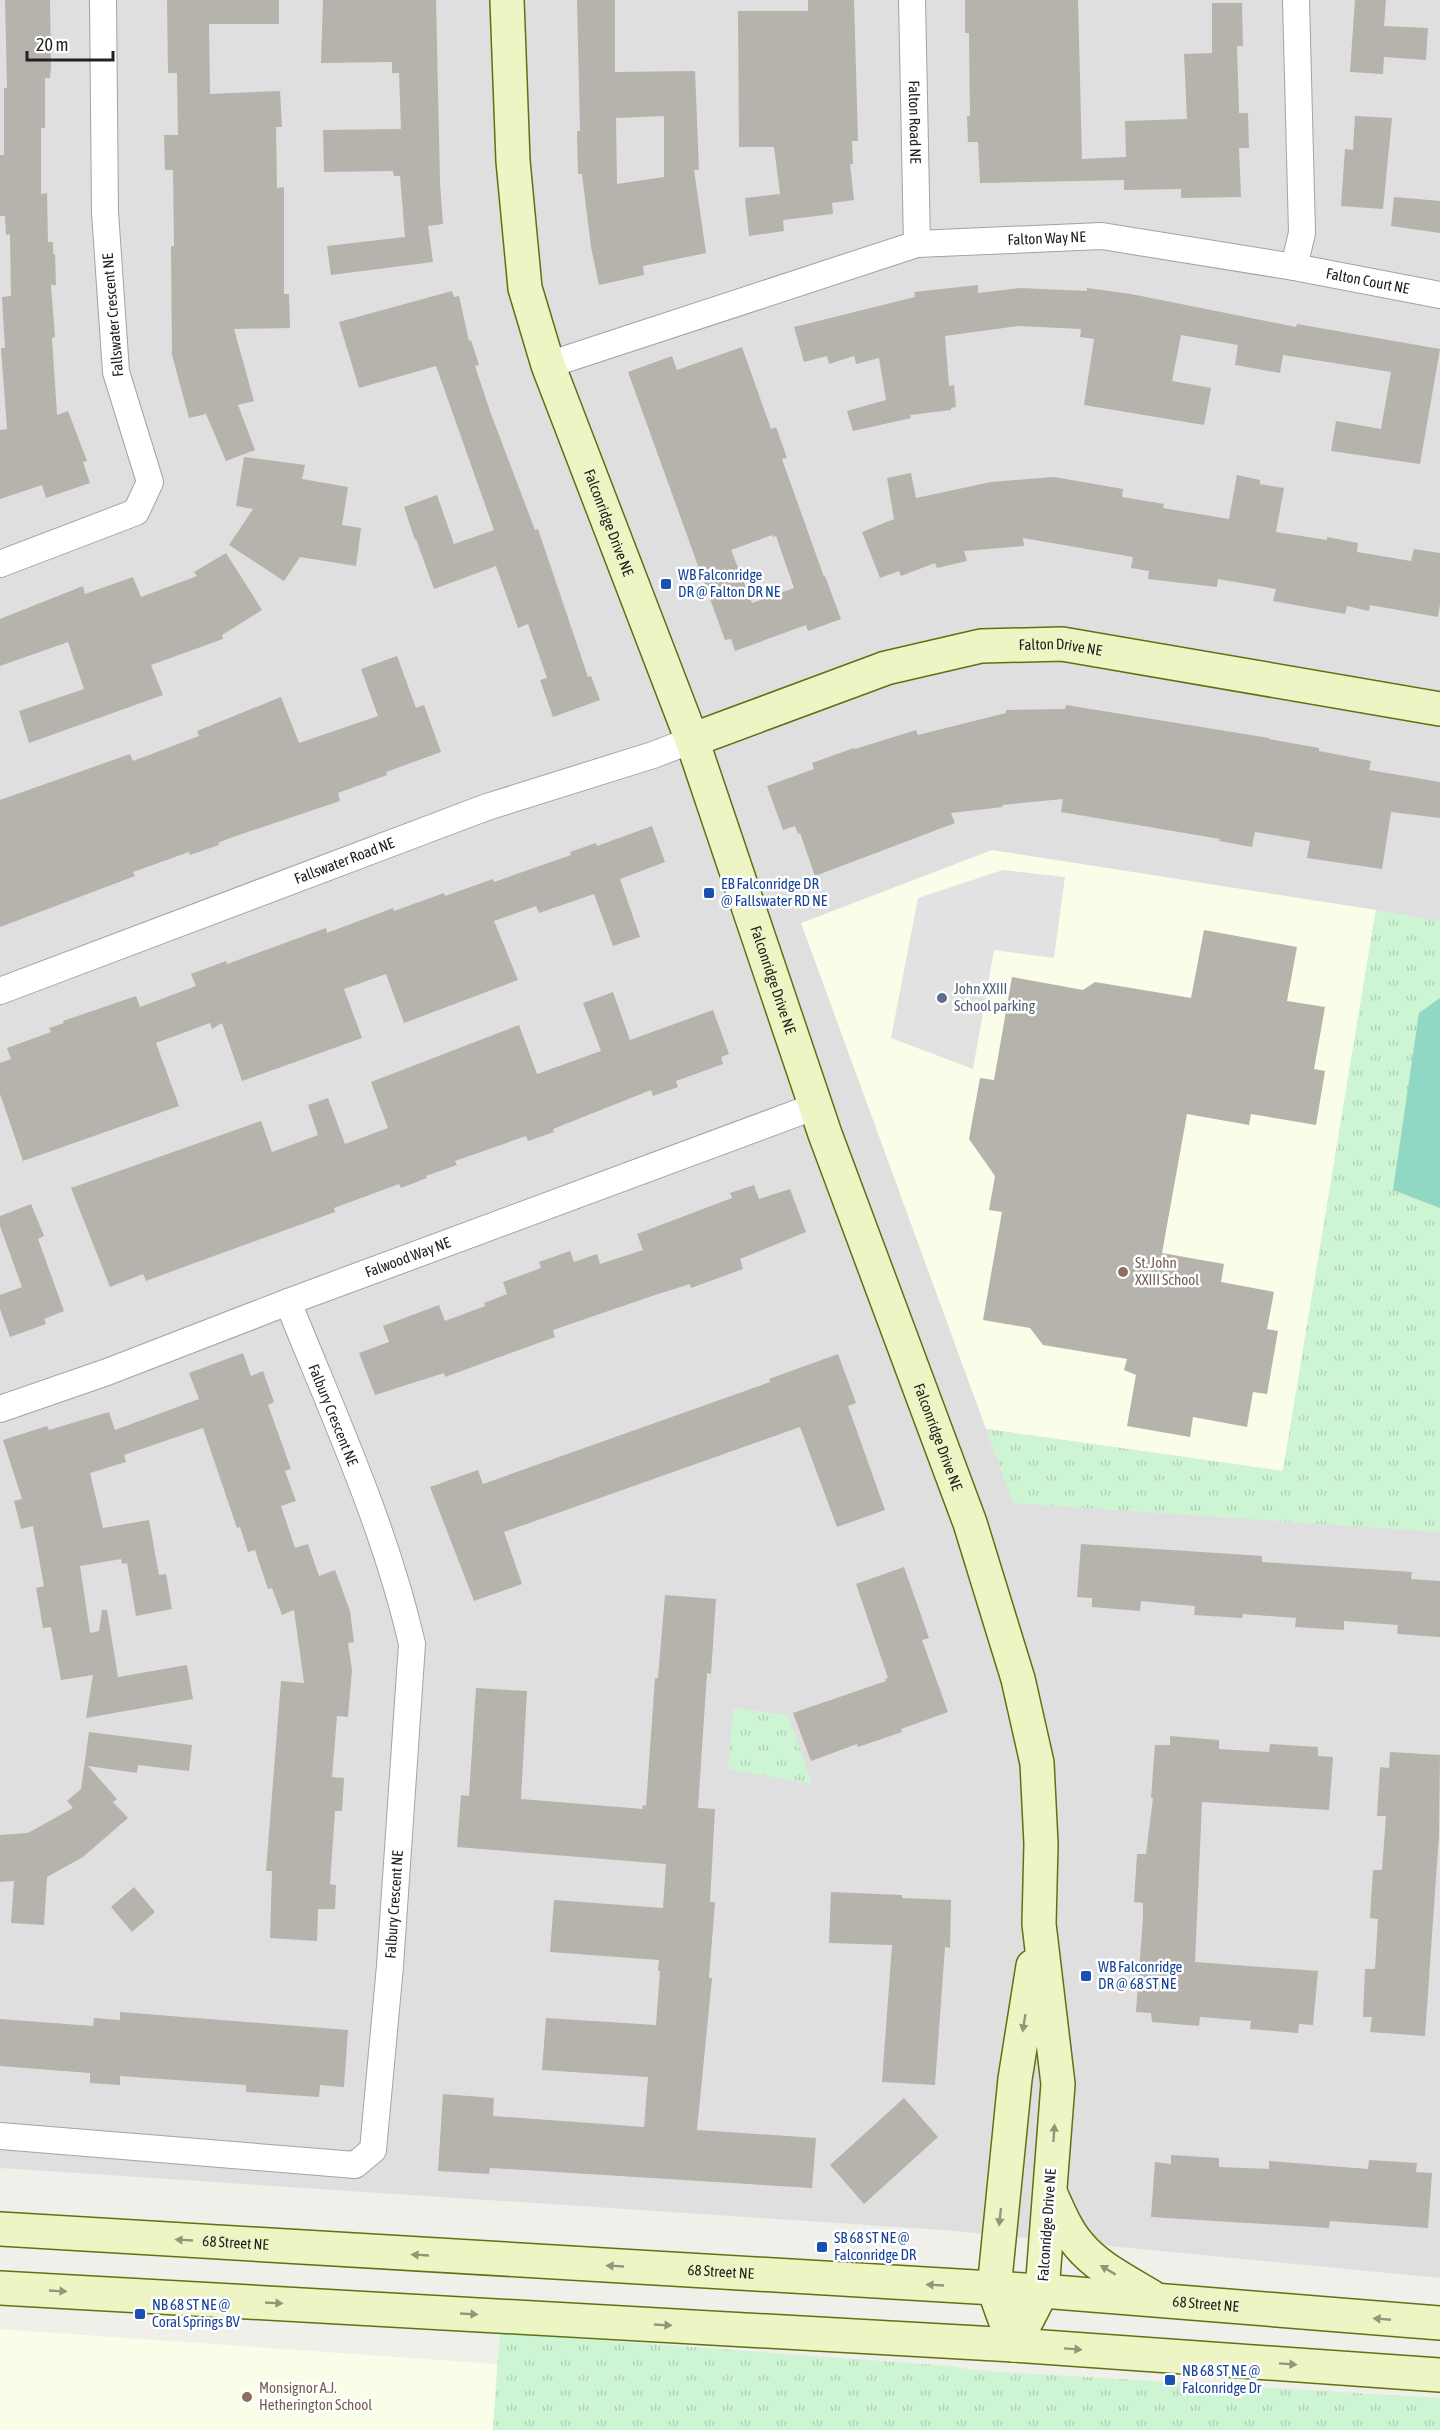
<svg xmlns="http://www.w3.org/2000/svg" width="1440" height="2430" font-family="'Asap Condensed',sans-serif">
<style>
.residential{fill:#e0dfdf}
.education{fill:#fafde7}
.park{fill:url(#park-tufts)}
.pitch{fill:#90d8c4}
.parking{fill:#e2e2e2}
.building{fill:#b6b2ac;fill-rule:evenodd}
.lines{fill:none;stroke-linecap:round;stroke-linejoin:round}
.street-casing{stroke:#a3a3a3;stroke-width:28}
.secondary-casing{stroke:#5d7210;stroke-width:36}
.street{stroke:#fff;stroke-width:26}
.secondary{stroke:#edf5c4;stroke-width:33}
.oneway{fill:#92967b}
.transit-dot{fill:#1a4fb4;stroke:#fff;stroke-width:2}
.service-dot{fill:#5c6f8a;stroke:#fff;stroke-width:2}
.education-dot{fill:#8d6e63;stroke:#fff;stroke-width:2}
.labels{text-anchor:middle;stroke-width:5;stroke-linejoin:round;paint-order:stroke}
.street-label{font-size:15px;fill:#222;stroke:#fff}
.transit-label{font-size:15px;fill:#164399;stroke:#fff;text-anchor:start}
.service-label{font-size:15px;fill:#4e5e75;stroke:#fff;text-anchor:start}
.education-label{font-size:15px;fill:#785e54;stroke:#fff;text-anchor:start}
</style>
<defs>
<pattern id="park-tufts" width="24" height="20" patternUnits="userSpaceOnUse" patternTransform="scale(1.5)"><rect width="24" height="20" fill="#cdf5d4"/><path d="M3 7l-1-3M5 7V3M7 7l1-3M15 17l-1-3M17 17v-4M19 17l1-3" fill="none" stroke="#b0d2b6"/></pattern>
</defs>
<rect width="100%" height="100%" fill="#f1efea"/>
<!-- residential -->
<path class="residential" d="M0,0H1440V2278L944,2230L0,2168Z"/>
<!-- education -->
<path class="education" d="M992,850L1376,910L1283,1471L986,1429L801,923Z
M0,2329L497,2364L493,2430H0Z"/>
<!-- park -->
<path class="park" d="M1376,910L1440,921V1532L1013,1503L986,1429L1283,1471Z
M733,1708L788,1715L812,1784L728,1769Z
M500,2333L952,2366L971,2370L1440,2398V2430H493Z"/>
<!-- pitch -->
<path class="pitch" d="M1440,998V1208L1393,1190L1419,1013Z"/>
<!-- parking -->
<path class="parking" d="M1003,870L1065,877L1054,958L994,950L973,1069L891,1038L918,898Z"/>
<!-- building -->
<path class="building" d="M5,0H50L51,66L50,78H45V128H41V194L47,193L48,242H53V254H55L56,285H51L55,337L52,338L57,415L68,411L87,461L83,462L90,483L46,498L42,485L0,499V430L7,429L1,348H5L2,297L11,296L10,234L6,235L5,216H0V155H4V88H7Z
M167,0H279V24H209L210,94L280,91L282,127H276L277,188L284,187V294H289L290,328L234,329L254,401L238,405L255,450L226,461L206,414L189,418L172,355L171,246H174L173,170H165L164,135H178L177,73H168Z
M323,0H436L440,183L443,224L428,226L433,262L331,275L327,246L405,237L400,176H394L393,171L324,172L323,130L401,129L399,73H392V62L321,63Z
M577,0H615V72L695,71L699,170H694L706,253L643,266L644,275L599,285L591,247L582,174H578L577,131H580ZM664,116V177L617,184L616,118Z
M808,0H854L858,141H852L853,164H850L854,200L832,203L833,214L783,220L784,231L749,236L745,198L780,194L774,147H739L738,11H808Z
M965,0H1078L1082,159L1126,157L1125,121L1187,119L1184,54L1212,53V3H1242L1243,46H1237L1239,113H1248L1249,148H1239L1241,197L1181,198V189L1124,190V180L980,183L978,142H968L967,116H970L969,33H965Z
M1355,0H1386L1384,26L1428,28L1426,60L1384,57L1383,74L1350,72Z
M1355,116L1392,118L1383,209L1341,206L1345,149L1353,150Z
M1394,197L1440,201V233L1391,226Z
M978,285V293L1020,288L1087,291V288L1131,294L1296,327L1297,324L1440,349L1420,464L1331,451L1336,421L1381,429L1391,372L1283,355L1280,373L1235,365L1238,345L1181,335L1172,381L1211,388L1204,425L1084,405L1094,339L1080,337L1081,329L1018,326L945,336L949,386L954,385L956,407L951,408V410L910,415L911,418L853,431L847,411L886,400L879,358L856,364L854,356L829,364L827,356L804,362L794,327L915,297L914,292Z
M452,291L454,297L459,296L469,341L471,340L479,365L475,366L491,414L535,530L538,529L588,677L591,676L600,700L553,717L540,680L547,678L528,624L518,628L496,566L434,589L416,539L415,540L404,507L437,495L454,544L494,530L436,366L359,388L339,322Z
M742,347L771,429L776,427L787,458L782,459L824,577L825,576L841,619L808,631L806,625L735,651L731,639L725,640L714,610L628,372L672,356L677,370ZM772,535L773,537L776,536L794,588L752,603L731,550Z
M244,457L305,465L302,479L348,487L342,525L361,528L356,566L300,557L284,581L229,545L253,509L236,506Z
M911,473L916,498L991,482L1054,477L1123,489L1122,497L1164,504L1163,508L1229,519L1237,475L1260,480V484L1284,488L1276,532L1327,540V537L1358,543L1357,552L1411,561L1414,549L1440,553V604L1438,617L1370,605L1369,611L1347,606L1345,614L1273,601L1276,589L1218,579L1217,587L1148,579L1149,571L1131,568L1133,557L1023,538L1024,546L964,551L967,561L937,568L935,563L901,576L899,571L880,578L862,532L894,519L887,478Z
M226,553L262,610L222,635L223,639L151,665L163,695L29,743L19,711L84,689L68,642L0,666V619L83,586L85,594L133,577L141,597L197,576L194,572Z
M397,656L416,708L424,705L441,752L386,772L387,775L338,793L340,801L230,838L218,843L219,845L190,855L189,852L133,872L135,876L0,927V800L130,754L133,761L199,736L197,731L281,697L299,743L378,716L361,669Z
M1066,705L1269,738V739L1319,748V751L1371,761L1369,770L1440,782V818L1391,812L1382,869L1307,858L1310,841L1255,832L1252,847L1219,841L1220,839L1061,812L1063,799L1002,805L1003,807L951,813L955,823L815,876L800,833L798,834L795,826L783,830L767,786L814,769L812,763L854,748L855,749L916,730L918,735L1006,713V710L1065,709Z
M652,826L665,862L620,879L640,937L613,946L594,894L539,913L536,906L494,921L518,980L404,1023L386,974L344,989L362,1038L242,1081L222,1023L212,1029L210,1023L156,1043L179,1106L23,1161L0,1094V1063L11,1059L7,1048L51,1032L49,1028L64,1023L63,1021L136,996L140,1007L196,986L191,974L226,961L227,964L326,928L327,933L393,908L394,911L444,893L445,896L493,879L494,882L571,855L570,852L596,843L597,846Z
M1204,930L1297,947L1287,1001L1325,1007L1314,1069L1325,1071L1316,1125L1251,1114L1249,1125L1187,1114L1162,1253L1224,1264L1221,1282L1274,1292L1267,1329L1278,1331L1267,1394L1253,1392L1247,1427L1193,1417L1190,1437L1127,1426L1136,1375L1124,1370L1127,1359L1043,1345L1030,1328L983,1320L1002,1212L989,1210L995,1176L969,1139L980,1078L994,1080L1012,977L1083,990L1095,982L1191,998Z
M613,992L630,1040L713,1010L729,1054L721,1057L723,1064L676,1081L678,1087L653,1096L651,1090L553,1129L554,1132L528,1141L526,1136L455,1161L457,1165L426,1176L427,1178L401,1188L399,1184L334,1208L335,1212L189,1265L146,1281L143,1274L110,1287L71,1188L261,1121L272,1152L318,1135L308,1105L328,1098L345,1144L388,1128L371,1082L519,1025L537,1074L601,1051L583,1003Z
M754,1185L759,1199L790,1189L806,1232L740,1259L743,1269L691,1288L690,1284L655,1295L553,1330L555,1337L445,1377L444,1373L375,1395L359,1353L389,1342L383,1326L439,1305L445,1321L485,1306L484,1303L507,1294L503,1282L541,1268L539,1262L570,1251L574,1262L597,1254L600,1264L643,1250L637,1234L732,1198L730,1193Z
M31,1204L44,1236L38,1239L64,1311L44,1319L46,1324L10,1337L0,1309V1295L22,1287L0,1226V1216Z
M243,1353L251,1376L263,1371L274,1402L268,1405L291,1469L285,1471L296,1501L281,1506L295,1548L308,1544L319,1576L335,1570L350,1611L354,1642L348,1643L352,1670L348,1717L337,1716L334,1753L332,1777L344,1778L342,1811H335L330,1884L336,1885L335,1909H318L317,1941L270,1938L272,1871H266L281,1681L304,1683L294,1610L282,1615L272,1588L268,1589L255,1550L248,1552L240,1527L237,1528L203,1428L124,1455L126,1462L90,1473L103,1528L149,1520L159,1575L166,1574L172,1609L136,1616L127,1563L122,1564L121,1559L80,1566L90,1633L99,1631L102,1610H107L118,1677L187,1665L193,1699L86,1718L93,1675L61,1680L51,1627L43,1628L36,1588L44,1586L33,1526L21,1529L14,1501L22,1499L3,1440L47,1426L49,1430L109,1412L115,1430L199,1399L189,1373Z
M838,1354L856,1403L848,1406L885,1510L837,1527L800,1427L504,1532L522,1584L474,1601L430,1487L478,1470L483,1484L770,1382L769,1379Z
M1081,1544L1262,1556V1562L1412,1572L1411,1579L1440,1581V1637L1397,1634L1398,1625L1344,1621V1630L1295,1627L1296,1618L1243,1614L1242,1618L1194,1615L1195,1606L1172,1604L1141,1601L1140,1611L1092,1607V1598L1077,1597Z
M904,1567L929,1638L922,1640L948,1712L901,1729L902,1732L858,1747L857,1744L811,1761L793,1713L886,1681L885,1679L888,1678L856,1584Z
M665,1595L716,1599L711,1674L707,1673L698,1808L715,1809L710,1902H715L709,1978H712L697,2130L816,2138L812,2188L490,2168L489,2174L438,2171L443,2094L494,2098L493,2116L644,2127L648,2077L542,2070L546,2018L656,2025L660,1971H658L659,1960L550,1952L554,1900L663,1908L666,1864L457,1847L461,1795L469,1796L476,1688L527,1691L521,1799L643,1809L642,1805L646,1806L655,1678H658Z
M89,1732L192,1745L189,1771L138,1765L137,1773L88,1766L117,1799L113,1802L128,1818L83,1857L47,1877L44,1925L11,1923L14,1881L0,1882V1835L28,1833L73,1808L67,1801L81,1789Z
M1170,1736L1219,1740V1749L1269,1752L1270,1744L1318,1747V1756L1333,1757L1329,1810L1202,1802L1195,1962L1318,1971L1313,2025L1299,2024L1298,2033L1250,2029L1251,2021L1200,2017L1199,2026L1152,2022L1151,2013L1136,2012L1143,1918V1903L1134,1902L1137,1854H1146L1153,1798H1151L1155,1745H1170Z
M1390,1752L1440,1755L1439,1835L1425,2036L1370,2032L1372,2017H1363L1365,1969H1375L1378,1919L1370,1918L1373,1870H1382L1386,1816H1377L1380,1767L1389,1768Z
M134,1887L155,1912L132,1932L111,1907Z
M831,1892L902,1895V1898L951,1900L950,1948L945,1947L935,2085L882,2082L892,1945L829,1943Z
M120,2012L348,2030L344,2087L320,2085L319,2097L246,2092V2085L147,2078L120,2076V2085L90,2083V2073L0,2066V2019L93,2026L94,2018L120,2020Z
M904,2098L938,2137L864,2204L830,2165Z
M1171,2155L1219,2158V2167L1269,2169V2161L1368,2169L1369,2160L1417,2163L1416,2172L1432,2173L1428,2228L1330,2221L1329,2228L1151,2217L1155,2162L1171,2164Z"/>
<g class="lines">
<defs>
<g id="street">
<path id="s1" d="M912,0L917,244"/>
<path id="s2" d="M1294,267L1440,295"/>
<path id="s3" d="M548,365L917,244L1102,236L1294,267L1302,233L1296,0"/>
<path d="M0,564L136,512L150,482L116,372L105,212L103,0"/>
<path id="s4" d="M0,991L487,807L653,755L692,740"/>
<path id="s5" d="M0,1409L107,1372L288,1302L816,1106"/>
<path id="s6" d="M0,2136L355,2165L373,2150L390,1966L412,1644C385,1526 333,1414 288,1302"/>
</g>
<g id="secondary">
<path id="s7" d="M507,0L513,161L525,288L548,365L692,740L825,1134L970,1523L1018,1679L1037,1763L1041,1844L1039,1924L1058,2084L1042,2291L1014,2345"/>
<path id="s8" d="M692,740L886,668L981,646L1062,644L1440,709"/>
<path d="M1050,2192C1058,2210 1066,2230 1079,2245C1098,2268 1126,2281 1152,2297"/>
<path id="s9" d="M0,2229L1042,2291L1440,2323"/>
<path d="M0,2288L1014,2345L1440,2375"/>
<path d="M1014,2345L994,2289L1015,2079L1033,1966"/>
</g>
</defs>
<!-- street casing -->
<use href="#street" class="street-casing"/>
<!-- secondary casing -->
<use href="#secondary" class="secondary-casing"/>
<!-- street -->
<use href="#street" class="street"/>
<!-- secondary -->
<use href="#secondary" class="secondary"/>
</g>
<!-- one-way arrows -->
<defs><path id="oneway-solid" d="M-6-.8H1V-3.2L6.5 0L1 3.2V.8H-6Z" transform="scale(1.5)"/></defs>
<g class="oneway">
<use href="#oneway-solid" transform="translate(1024 2023) rotate(99)"/>
<use href="#oneway-solid" transform="translate(1054 2133) rotate(-86)"/>
<use href="#oneway-solid" transform="translate(1000 2217) rotate(96)"/>
<use href="#oneway-solid" transform="translate(184 2240) rotate(-177)"/>
<use href="#oneway-solid" transform="translate(420 2255) rotate(-177)"/>
<use href="#oneway-solid" transform="translate(615 2266) rotate(-177)"/>
<use href="#oneway-solid" transform="translate(1108 2270) rotate(-149)"/>
<use href="#oneway-solid" transform="translate(935 2285) rotate(-177)"/>
<use href="#oneway-solid" transform="translate(58 2291) rotate(3)"/>
<use href="#oneway-solid" transform="translate(274 2303) rotate(3)"/>
<use href="#oneway-solid" transform="translate(469 2314) rotate(3)"/>
<use href="#oneway-solid" transform="translate(1382 2319) rotate(-175)"/>
<use href="#oneway-solid" transform="translate(663 2325) rotate(3)"/>
<use href="#oneway-solid" transform="translate(1073 2349) rotate(4)"/>
<use href="#oneway-solid" transform="translate(1288 2364) rotate(4)"/>
</g>
<!-- markers -->
<g class="transit-dot">
<rect x="660" y="578" width="12" height="12" rx="3"/>
<rect x="703" y="887" width="12" height="12" rx="3"/>
<rect x="1080" y="1970" width="12" height="12" rx="3"/>
<rect x="816" y="2241" width="12" height="12" rx="3"/>
<rect x="134" y="2308" width="12" height="12" rx="3"/>
<rect x="1164" y="2374" width="12" height="12" rx="3"/>
</g>
<circle class="service-dot" cx="942" cy="998" r="6"/>
<g class="education-dot">
<circle cx="1123" cy="1272" r="6"/>
<circle cx="247" cy="2397" r="6"/>
</g>
<g class="labels">
<!-- street labels -->
<g class="street-label">
<text dy="5" stroke="none"><textPath href="#s1" startOffset="122">Falton Road NE</textPath></text>
<text dy="5" stroke="none"><textPath href="#s3" startOffset="518">Falton Way NE</textPath></text>
<text dy="5" stroke="none"><textPath href="#s2" startOffset="75">Falton Court NE</textPath></text>
<text transform="translate(113 315) rotate(-95)" y="5">Fallswater Crescent NE</text>
<text dy="5" stroke="none"><textPath href="#s7" startOffset="538">Falconridge Drive NE</textPath></text>
<text dy="5" stroke="none"><textPath href="#s8" startOffset="384">Falton Drive NE</textPath></text>
<text dy="5" stroke="none"><textPath href="#s4" startOffset="368">Fallswater Road NE</textPath></text>
<text dy="5" stroke="none"><textPath href="#s7" startOffset="1024">Falconridge Drive NE</textPath></text>
<text dy="5" stroke="none"><textPath href="#s5" startOffset="435">Falwood Way NE</textPath></text>
<text transform="translate(333 1415) rotate(68)" y="5">Falbury Crescent NE</text>
<text dy="5" stroke="none"><textPath href="#s7" startOffset="1510">Falconridge Drive NE</textPath></text>
<text dy="5" stroke="none"><textPath href="#s6" startOffset="626">Falbury Crescent NE</textPath></text>
<text transform="translate(1047 2225) rotate(-86)" y="5">Falconridge Drive NE</text>
<text dy="5" stroke="none"><textPath href="#s9" startOffset="236">68 Street NE</textPath></text>
<text dy="5" stroke="none"><textPath href="#s9" startOffset="722">68 Street NE</textPath></text>
<text dy="5" stroke="none"><textPath href="#s9" startOffset="1208">68 Street NE</textPath></text>
</g>
<!-- transit labels -->
<g class="transit-label">
<text x="678" y="580">WB Falconridge<tspan x="678" dy="17">DR @ Falton DR NE</tspan></text>
<text x="721" y="889">EB Falconridge DR<tspan x="721" dy="17">@ Fallswater RD NE</tspan></text>
<text x="1098" y="1972">WB Falconridge<tspan x="1098" dy="17">DR @ 68 ST NE</tspan></text>
<text x="834" y="2243">SB 68 ST NE @<tspan x="834" dy="17">Falconridge DR</tspan></text>
<text x="152" y="2310">NB 68 ST NE @<tspan x="152" dy="17">Coral Springs BV</tspan></text>
<text x="1182" y="2376">NB 68 ST NE @<tspan x="1182" dy="17">Falconridge Dr</tspan></text>
</g>
<!-- service labels -->
<g class="service-label">
<text x="954" y="994">John XXIII<tspan x="954" dy="17">School parking</tspan></text>
</g>
<!-- education labels -->
<g class="education-label">
<text x="1135" y="1268">St. John<tspan x="1135" dy="17">XXIII School</tspan></text>
<text x="259" y="2393">Monsignor A.J.<tspan x="259" dy="17">Hetherington School</tspan></text>
</g>
</g>
<!-- scale -->
<path d="M27 51v9h86v-9" fill="none" stroke="#222222" stroke-width="3"/>
<text x="36" y="51" font-size="18" fill="#222222" stroke="#ffffff" stroke-width="4.5" paint-order="stroke">20 m</text>
</svg>
